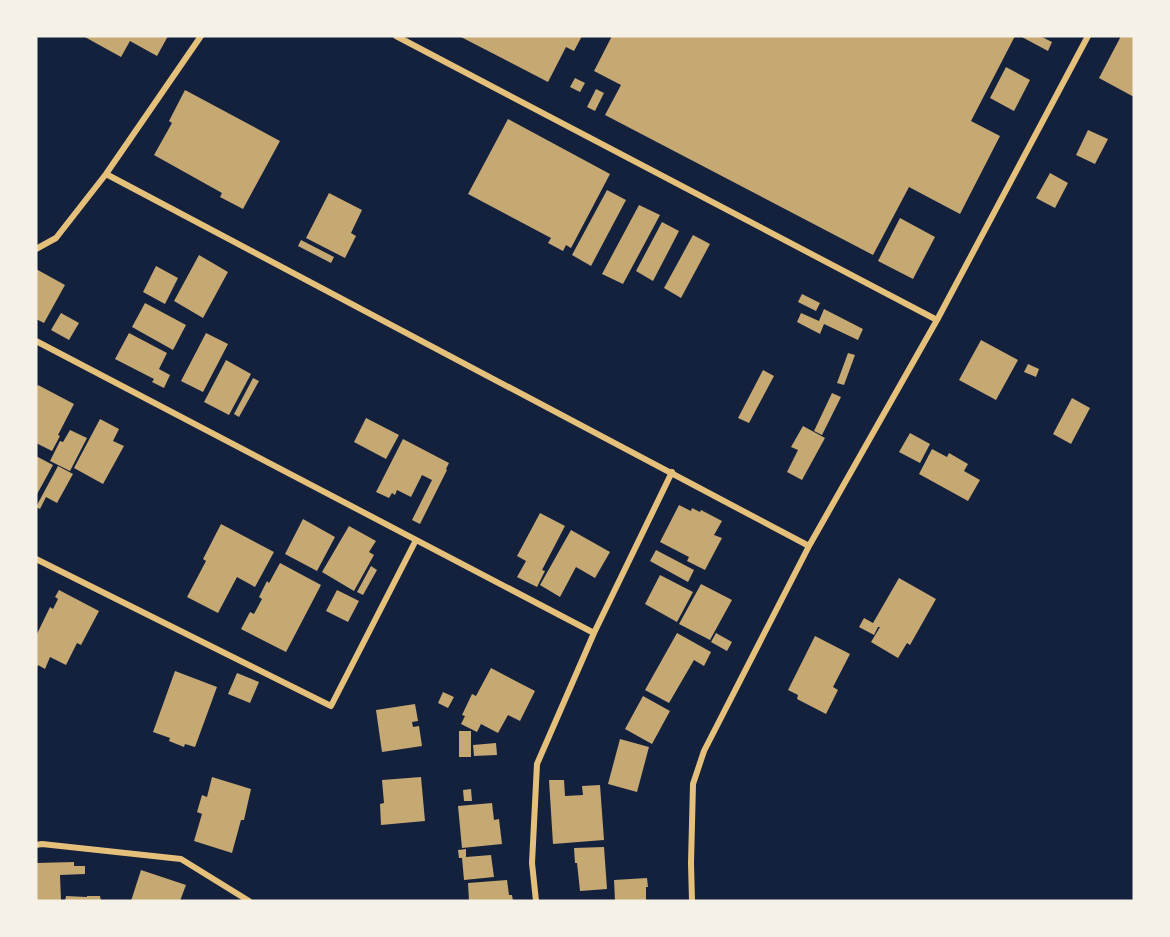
<svg xmlns="http://www.w3.org/2000/svg" width="1170" height="937" font-family="'Playfair Display',serif">
<style>
.building{fill:#c6a872}
.lines{fill:none;stroke-linecap:round;stroke-linejoin:round}
.minor{stroke:#e5c07b;stroke-width:6}
</style>
<rect width="100%" height="100%" fill="#14213d"/>
<!-- building -->
<path class="building" d="M83,36H168L157,56L130,41L121,57Z
M459,36H582L574,51L566,47L548,82Z
M612,36H1015L971,121L1000,136L960,214L909,187L873,255L605,115L621,85L594,71Z
M1020,36H1040L1052,42L1048,51Z
M1121,36H1134V97L1099,78Z
M1006,67L1030,80L1014,111L990,98Z
M575,78L585,83L580,92L570,87Z
M596,89L604,93L595,111L587,107Z
M185,90L280,141L243,209L220,197L222,193L154,155L172,123L169,121Z
M508,119L610,174L571,248L566,245L563,251L548,243L551,238L468,194Z
M1088,130L1108,139L1095,164L1076,155Z
M1050,173L1068,183L1055,208L1036,198Z
M607,190L626,200L591,266L572,255Z
M329,193L362,210L351,233L356,236L345,258L306,238Z
M639,205L660,215L623,284L602,274Z
M900,218L935,237L913,279L878,261Z
M662,222L679,231L653,281L636,271Z
M693,235L710,244L681,298L664,288Z
M301,240L334,257L331,263L298,246Z
M199,255L228,272L203,318L174,301Z
M156,266L178,278L165,304L143,292Z
M36,269L65,285L44,323L36,319Z
M802,294L820,303L816,311L798,302Z
M145,303L186,325L173,350L132,327Z
M824,309L863,329L858,340L824,324L820,334L797,322L801,313L819,321Z
M61,313L79,323L69,340L51,330Z
M129,333L167,353L159,369L170,375L164,388L152,382L154,379L115,359Z
M206,333L228,344L203,392L181,381Z
M981,340L1018,360L996,400L959,380Z
M848,353L855,355L844,385L837,383Z
M226,360L251,374L229,415L204,402Z
M1028,364L1039,369L1036,377L1024,372Z
M763,370L774,376L749,423L738,418Z
M253,378L259,381L239,417L234,414Z
M38,385L74,404L58,435L60,436L52,451L36,443V389Z
M832,393L841,397L822,435L814,431Z
M1072,398L1090,408L1071,444L1053,434Z
M366,418L399,435L386,459L354,442Z
M100,419L119,429L113,441L124,446L103,484L74,468Z
M803,426L825,438L802,480L787,472L798,450L791,447Z
M70,430L87,438L70,471L50,461L60,441L63,442Z
M910,433L930,444L920,463L899,452Z
M403,439L449,463L446,469L447,470L420,524L412,520L432,480L422,475L411,497L397,490L395,495L392,493L389,498L376,492Z
M932,449L947,457L949,453L968,464L964,471L980,480L968,501L919,474Z
M36,456L53,465L36,496Z
M58,466L73,474L57,503L46,497L40,509L36,507Z
M679,505L691,511L692,508L700,512L701,510L722,521L714,535L722,538L705,570L687,561L689,557L660,542Z
M540,513L565,526L542,570L545,571L537,587L517,577L526,561L517,556Z
M303,519L335,537L317,571L285,554Z
M221,524L274,552L255,587L237,577L218,613L187,597L206,561L203,559Z
M349,526L376,541L369,552L374,555L354,591L322,572Z
M571,530L610,552L595,578L576,567L560,597L540,585Z
M656,550L694,570L688,582L650,561Z
M280,563L321,585L286,652L241,629L250,612L254,614L262,599L259,597L267,581L269,583Z
M371,566L377,570L363,595L357,592Z
M660,575L693,592L677,622L645,604Z
M899,578L936,599L910,645L907,643L898,658L871,642L880,627H878L874,635L859,627L864,618L873,623Z
M701,584L732,600L710,640L679,624Z
M59,590L99,611L81,645L77,643L66,665L50,657L45,669L38,665L36,669V636L50,607L53,609L58,599L55,597Z
M337,590L359,601L348,622L326,611Z
M677,633L711,652L704,666L694,660L669,703L645,690Z
M716,633L732,642L727,651L711,642Z
M815,636L850,654L833,687L838,690L826,714L797,699L798,695L788,690Z
M491,668L535,691L520,721L508,715L498,733L481,724L477,732L461,724L465,716L462,715L472,694L476,696Z
M175,671L217,687L195,747L185,744L184,747L169,741L170,738L153,732Z
M237,673L259,682L250,703L228,694Z
M443,692L454,697L448,708L438,703Z
M643,696L670,711L652,744L625,729Z
M415,704L418,721L412,722L413,727L419,726L422,746L382,752L376,710Z
M459,731H471V757H459Z
M620,739L649,747L637,792L608,784Z
M496,743L497,755L474,756L473,745Z
M212,777L251,789L244,820H241L232,853L194,841L202,814L197,812L202,795L207,797Z
M421,777L425,821L381,825L380,804L384,803L382,780Z
M549,780H564L565,796L583,795L582,786L600,785L604,840L553,844Z
M471,789L472,801H464L463,790Z
M492,803L494,820L499,819L502,844L462,848L458,806Z
M604,847L607,889L580,891L577,863H575L574,848Z
M466,849V857L491,855L494,877L464,880L462,858H459L458,850Z
M74,862V866H85V874L60,875L61,901H36V863Z
M141,870L186,885L180,901H131Z
M647,878L648,887H646V901H615L614,880Z
M507,880L509,895H512L513,901H469L468,883Z
M66,896L87,897V896H100L101,901H65Z"/>
<g class="lines">
<!-- minor -->
<path class="minor" d="M396,36L937,320
M106,174L809,546
M36,249L56,238L106,174L201,36
M36,341L594,633
M36,559L331,706L416,540
M36,845L42,844L181,859L249,901
M536,901L532,863L537,764L594,633L672,472
M692,901L691,863L693,784L704,751L809,546L937,320L1088,36"/>
</g>
<!-- border -->
<rect width="1170" height="937" fill="none" stroke="#f6f1e7" stroke-width="75"/>
</svg>
